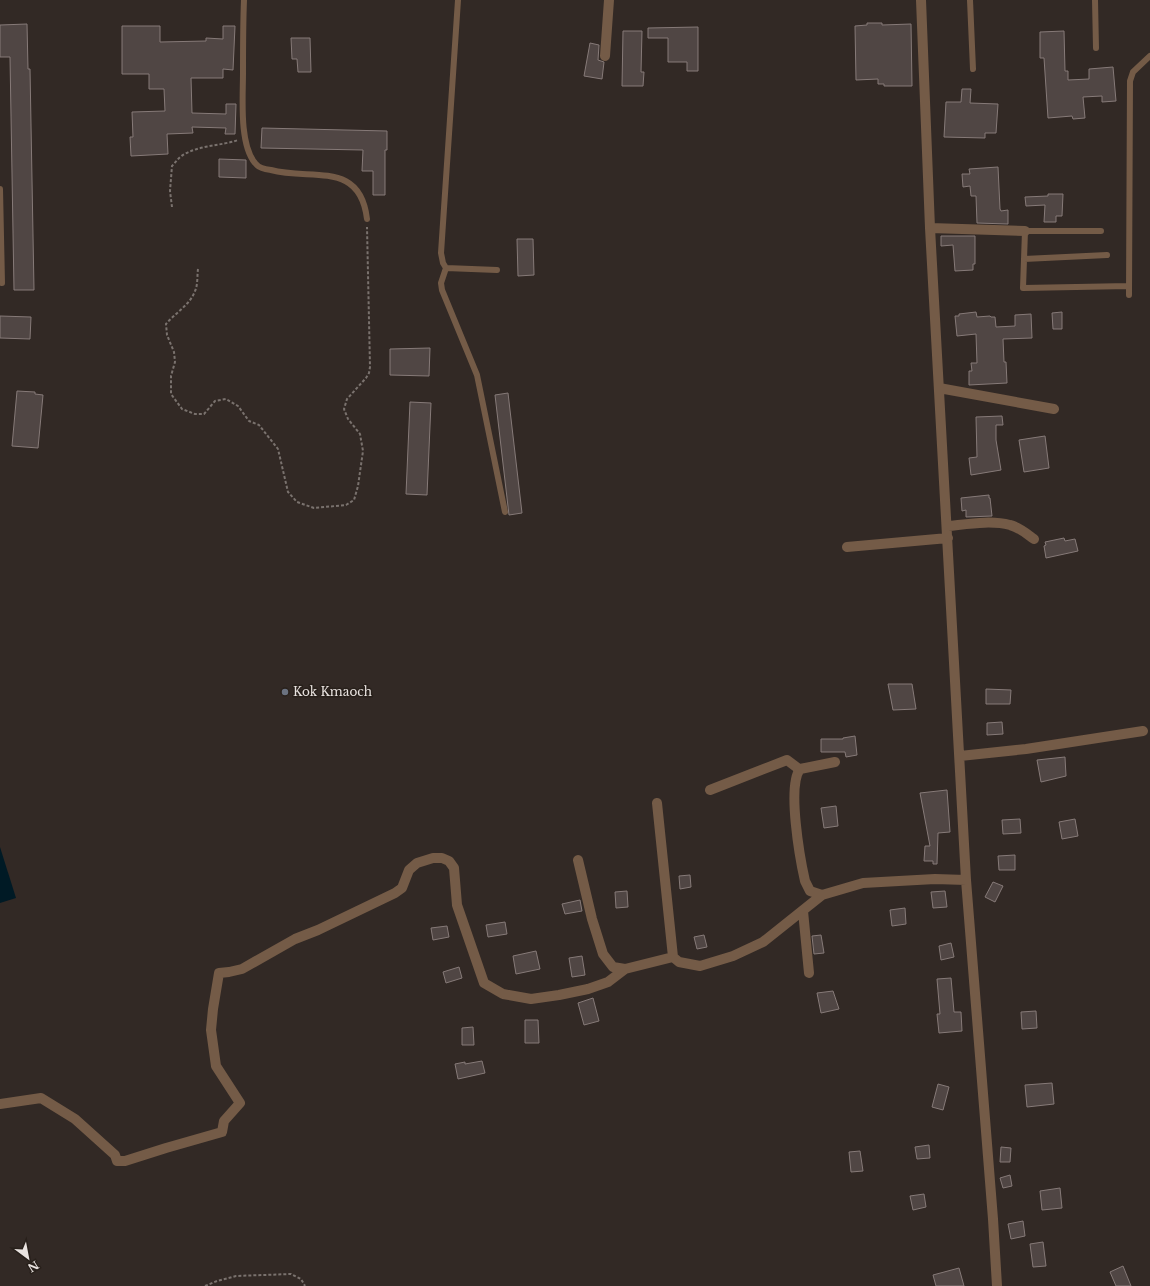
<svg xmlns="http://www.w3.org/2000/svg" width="1150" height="1286" font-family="'Libre Baskerville',serif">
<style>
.water{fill:#001a25}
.building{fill:#504644;stroke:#867a78}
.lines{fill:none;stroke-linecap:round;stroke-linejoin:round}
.path{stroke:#7a726e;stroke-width:2;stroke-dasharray:3 2;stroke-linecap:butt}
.lane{stroke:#745b47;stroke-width:6}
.street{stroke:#745b47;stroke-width:10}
.worship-dot{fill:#6b7280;stroke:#28201b;stroke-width:1.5}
.labels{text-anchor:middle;stroke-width:3;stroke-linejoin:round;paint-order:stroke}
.poi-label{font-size:12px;fill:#e9e3e0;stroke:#28201b;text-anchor:start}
</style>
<rect width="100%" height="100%" fill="#322925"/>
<!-- water -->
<path class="water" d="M0,847L16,898L0,903Z"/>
<!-- building -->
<path class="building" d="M867,23H882V25L911,24L912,86H884V84H878V79L856,80L855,26L867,25Z
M27,24L28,69H30L34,290H14L10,57H0V25Z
M122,26H160V42L206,41V38L223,39V26H235L233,70L223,69V78H191L192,113L226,114V104H236L235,134H225L226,128L192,127L193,133L167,134L168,154L131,156L130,137H133L132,112L165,111L164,89H149V74H122Z
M698,27V71H687V62H668V38H648V28Z
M623,31H642L641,72H644L643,86H622Z
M1064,31L1065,71H1068V80L1089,79V69L1113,67L1116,101L1102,102V96L1083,97L1085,118L1073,119L1072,116L1048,118L1044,58H1040V32Z
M291,38H310L311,72H298L297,59H292Z
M590,43L599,45L598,60L604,62L602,79L584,76Z
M962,89H971L970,103L998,104L996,133H985V138L944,137L946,102H961Z
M262,128L387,131V150H385V195H373V171H362L363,150L261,148Z
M219,159L246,160V178L219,177Z
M998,167L1000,209L1001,211L1008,210V224L977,223L976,196H971L970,186L963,187L962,174H970L969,169Z
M1048,194H1063L1062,216H1056V222H1044L1045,205L1026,206L1025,197L1048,196Z
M941,236H975V264H973V270L955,271L953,245L941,246Z
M517,239H533L534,275L518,276Z
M976,312L977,317L990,316L991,317H995L996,327L1015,326V315L1031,314L1032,338L1003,339L1004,362H1006L1007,383L969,385V371H972L971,363H977L976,334L957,336L955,316H959V314Z
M1062,312V329H1053L1052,313Z
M0,316L31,317L30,339L0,338Z
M430,348L429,376L390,375V349Z
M17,391L35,392V394L43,395L38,448L12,446Z
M508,393L522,513L509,515L495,395Z
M410,402L431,403L427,495L406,494Z
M1002,416L1003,425H996V440L1001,470L971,475L969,458L977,457L976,417Z
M1045,436L1049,468L1024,472L1019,440Z
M989,495V498H990L992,516L966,517V510L962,511L961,498Z
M1064,538L1065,541L1075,539L1078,551L1046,558L1044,546L1046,545L1045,542Z
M888,684H912L916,709L893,710Z
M986,689L1011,690L1010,704H986Z
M1002,722L1003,734L987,735V723Z
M855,736L857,755L846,757L845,752H821V739H843V738Z
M1065,757L1066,776L1041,782L1037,760Z
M947,790L950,832L938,833L937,864H933V861H924L925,846H930L920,793Z
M836,806L838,826L824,828L821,808Z
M1020,819L1021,833L1003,834L1002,820Z
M1075,819L1078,836L1062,839L1059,822Z
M1015,855V870H999L998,856Z
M690,875L691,887L680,889L679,876Z
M993,882L1003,886L995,902L985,897Z
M627,891L628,907L616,908L615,892Z
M945,891L947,907L933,908L931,892Z
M580,900L582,911L565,914L562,904Z
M905,908L906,924L892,926L890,910Z
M505,922L507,934L488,937L486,925Z
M447,926L449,937L433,940L431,928Z
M704,935L707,947L697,949L694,937Z
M821,935L824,953L814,954L812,936Z
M951,943L954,957L941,960L939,946Z
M536,951L540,969L516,974L513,956Z
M582,956L585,975L572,977L569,958Z
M459,967L462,978L446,983L443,972Z
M951,978L954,1012H961L962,1031L939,1033L937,1014H940L937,979Z
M833,991L839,1009L821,1013L817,993Z
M593,998L599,1021L584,1025L578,1003Z
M1036,1011L1037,1028L1022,1029L1021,1012Z
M525,1020H538L539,1043H525Z
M473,1027L474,1045H462V1028Z
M482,1061L485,1073L458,1079L455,1064L465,1062V1064Z
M1052,1083L1054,1104L1027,1107L1025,1085Z
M938,1084L949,1087L943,1110L932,1107Z
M929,1145L930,1158L917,1159L915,1147Z
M1001,1147L1011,1148L1010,1162H1000Z
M860,1151L863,1171L851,1172L849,1152Z
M1010,1175L1012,1186L1003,1188L1000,1178Z
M1060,1188L1062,1208L1042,1210L1040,1191Z
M924,1194L926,1207L913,1210L910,1196Z
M1023,1221L1025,1236L1011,1239L1008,1224Z
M1043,1242L1046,1266L1033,1267L1030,1244Z
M1123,1266L1131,1286H1116L1110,1272Z
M959,1268L964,1286H936L933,1275Z"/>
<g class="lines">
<!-- path -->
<path class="path" d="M172,207L170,191L172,166C176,162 179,157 183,155C199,145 221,146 238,140
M198,269C197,276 198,285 195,291C190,305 175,313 166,324L167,335L174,352L175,362L171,376V394L182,409L195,414H204L215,401L226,399L238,406L249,421L259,425L278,449L288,492L297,502L314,508L346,505L354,500L358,486L363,451L360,434L348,419L344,409L347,399L366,378L369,373L370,367L367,227
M205,1286L217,1281L236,1276L291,1274L301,1279L305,1286"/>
<!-- lane -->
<path class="lane" d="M244,0C243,24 243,49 243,73C243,97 239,144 255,163C259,168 264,169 271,170C312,181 360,160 367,219
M458,0L441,253L443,263L446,268L497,270
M970,0L973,69
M1095,0L1096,48
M0,189L2,283
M1101,231H1025L1023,288L1129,286
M1024,259L1107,255
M446,268L441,283L442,290L477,375L505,512
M1129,295L1130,81L1133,72L1150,56"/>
<!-- street -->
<path class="street" d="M921,0L930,228L966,880L993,1219L997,1286
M605,56L609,0
M930,228L1025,231
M939,388L1054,409
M948,526C968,524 991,520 1010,525C1019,527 1027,534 1034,539
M847,547L948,538
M960,756L1026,749L1143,731
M710,790L787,760L799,769
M657,803L673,957
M578,860L592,919L603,954L613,967L625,969
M822,895L810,891L805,881C800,859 787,786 800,769L835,762
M803,911L809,973
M0,1104L41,1098L75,1119L115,1155L117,1161H125L166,1148L222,1132L224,1121L240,1103L216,1066L211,1030L213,1009L219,973L229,972L242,969L295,939L318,930L395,893L402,888L409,870L417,863L433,858H442L449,861L454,868L457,905L484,983L503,994L531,999L559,995L588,989L608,982L625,969L673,957L679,962L700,966L733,956L763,942L822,895L863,883L935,879L966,880"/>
</g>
<!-- markers -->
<circle class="worship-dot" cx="285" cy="692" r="4"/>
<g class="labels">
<!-- poi labels -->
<g class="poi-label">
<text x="293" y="696">Kok Kmaoch</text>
</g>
</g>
<!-- north arrow -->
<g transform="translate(28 1258) rotate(148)" stroke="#28201b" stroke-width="3" paint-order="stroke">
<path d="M0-3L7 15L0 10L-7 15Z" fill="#e9e3e0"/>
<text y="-6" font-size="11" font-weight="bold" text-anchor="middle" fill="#e9e3e0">N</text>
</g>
</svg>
